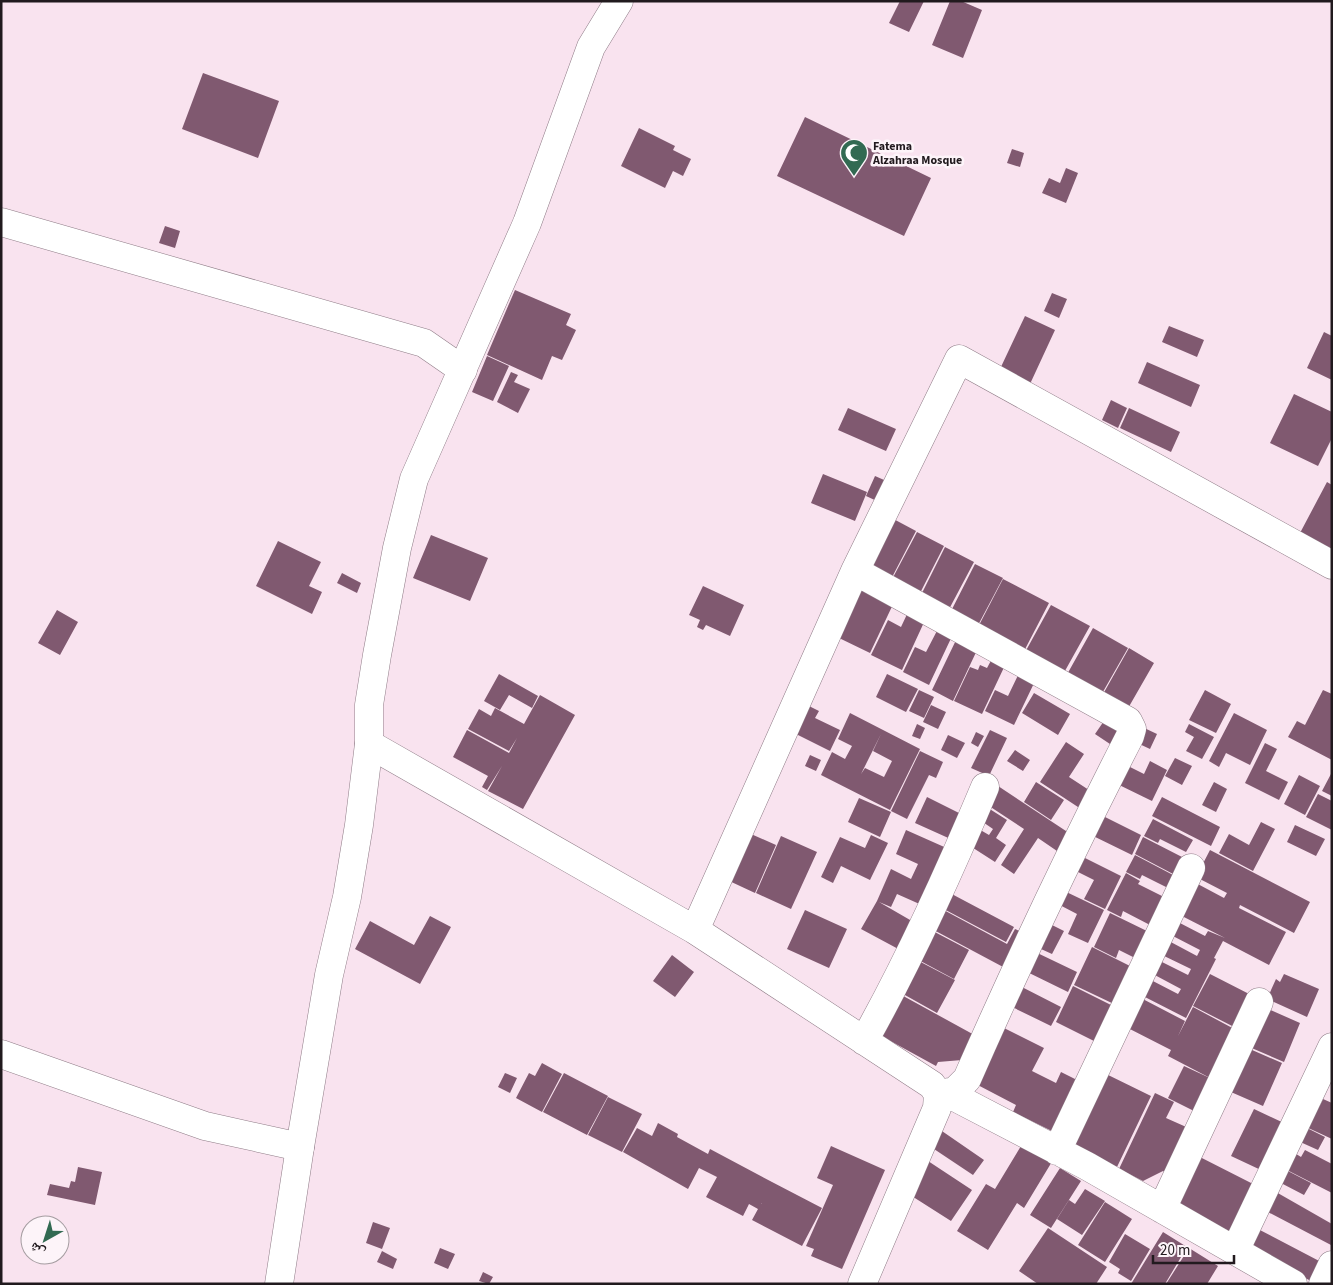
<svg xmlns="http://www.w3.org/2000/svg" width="1333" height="1285" font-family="'Source Sans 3','Noto Naskh Arabic',sans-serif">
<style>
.building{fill:#805970;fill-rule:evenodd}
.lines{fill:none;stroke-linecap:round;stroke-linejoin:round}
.street-casing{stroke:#8f7c87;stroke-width:29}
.secondary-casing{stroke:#8f7c87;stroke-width:29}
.street{stroke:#fff;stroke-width:28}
.secondary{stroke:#fff;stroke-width:28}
.labels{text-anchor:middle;stroke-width:5;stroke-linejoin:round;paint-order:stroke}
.poi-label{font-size:12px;font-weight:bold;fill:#211a1e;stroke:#fdf4f9;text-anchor:start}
</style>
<rect width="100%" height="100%" fill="#f9e3ef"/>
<!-- building -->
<path class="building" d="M900,1H924L909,32L889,23Z
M950,1H961L982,10L963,58L932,45Z
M203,73L279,101L258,158L182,129Z
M805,117L931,178L904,236L777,176Z
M639,128L675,146L673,150L691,159L683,176L673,171L665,188L621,166Z
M1012,149L1024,153L1020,167L1007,163Z
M1066,168L1078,173L1066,203L1042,193L1049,178L1060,183Z
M165,226L180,231L175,248L159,243Z
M515,290L571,314L566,325L576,330L562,360L552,356L542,380L487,355Z
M1052,293L1067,299L1059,318L1044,311Z
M1025,316L1055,330L1030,384L1000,369Z
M1169,326L1204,340L1197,357L1162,342Z
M1324,332L1332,336V380L1307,368Z
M487,356L509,366L493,401L472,392Z
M1147,362L1200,385L1191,407L1138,383Z
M511,372L518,375L514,382L530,389L518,413L497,402Z
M1294,394L1332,412V438L1318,466L1270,443Z
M1111,400L1127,408L1118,428L1102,420Z
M848,408L896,429L886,451L838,430Z
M1129,408L1180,432L1171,452L1120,428Z
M823,474L867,492L855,521L811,503Z
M875,476L891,483L879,502L866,496Z
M1327,482L1332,485V550L1300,533Z
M886,515L916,531L888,585L858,569Z
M917,532L944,546L917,599L889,585Z
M431,535L488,558L470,601L413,578Z
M278,541L321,562L309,586L322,592L312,614L256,586Z
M945,547L974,562L947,613L919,599Z
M975,564L1003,578L976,629L949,615Z
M342,573L361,583L357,593L337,583Z
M1003,579L1049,603L1022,655L976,631Z
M863,583L896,598L870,653L837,637Z
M703,586L744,605L730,636L706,625L703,630L697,627L700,620L689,615Z
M1051,605L1090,626L1061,678L1023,656Z
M57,610L78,622L60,655L38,643Z
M909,610L926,618L902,670L871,655L888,620L901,627Z
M940,625L954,632L929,685L903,672L915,647L926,652Z
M1093,628L1128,648L1100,697L1065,678Z
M958,636L979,646L953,701L932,690Z
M1129,648L1154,663L1123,717L1098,703Z
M994,655L1007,661L982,714L954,701L970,667L978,670L980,665L987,668Z
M1021,669L1037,677L1014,725L985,711L995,690L1008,696Z
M499,674L538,696L532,708L509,695L500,710L484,701Z
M887,674L918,689L906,712L876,697Z
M919,690L934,697L924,718L909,711Z
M1205,690L1231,704L1216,733L1189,720Z
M1323,690L1332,694V760L1288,737L1297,721L1305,725Z
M1034,693L1070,714L1058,735L1022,713Z
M540,695L575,715L523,809L488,791L502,766L487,790L482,787L488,776L453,757L467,730L509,753L517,738L509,751L468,729L479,709L491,716L495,708L524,724Z
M805,704L819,711L815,718L840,730L830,751L792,732Z
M931,705L946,712L938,729L923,722Z
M850,713L920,749L890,810L821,775L832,752L845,759L852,746L838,739ZM881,734L873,751L892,761L884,777L865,768L861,774Z
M1234,713L1267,730L1250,765L1226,753L1219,767L1209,761Z
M1106,718L1124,730L1113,746L1095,734Z
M917,724L925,728L920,739L912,736Z
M1189,724L1214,737L1202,759L1186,751L1194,737L1185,732Z
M1140,726L1157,734L1150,749L1133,741Z
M990,730L1007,738L989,776L971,768Z
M976,732L984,736L978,747L971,743Z
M948,735L965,743L957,758L941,750Z
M1066,742L1084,754L1069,777L1092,792L1081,809L1040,782Z
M1265,743L1277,749L1266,771L1288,782L1279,800L1245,783Z
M1015,750L1030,760L1023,771L1007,761Z
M920,751L943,762L936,778L929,775L907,819L891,811Z
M810,755L821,760L816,771L805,766Z
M1175,758L1192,766L1182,785L1165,776Z
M1150,761L1167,770L1152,801L1111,781L1120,762L1144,774Z
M1332,772V796L1322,791Z
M1299,775L1320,786L1305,815L1284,804Z
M1036,782L1064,800L1051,820L1024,802Z
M1214,782L1227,789L1216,812L1202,805Z
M995,784L1069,833L1057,851L1038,838L1014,874L1001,865L1024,829L983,802Z
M1318,794L1332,801V830L1306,817Z
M927,797L967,817L955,841L915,823Z
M1162,797L1220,827L1211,846L1152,816Z
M859,798L891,812L880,837L848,822Z
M985,806L1007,820L996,838L1006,845L995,862L967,844L977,828L989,835L993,829L977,818Z
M1095,812L1141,835L1132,855L1085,832Z
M1153,819L1193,840L1186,852L1160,839L1158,843L1144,836Z
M1261,822L1275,829L1253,871L1219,853L1229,834L1249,845Z
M1295,825L1325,839L1316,856L1287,842Z
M906,830L951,850L924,906L897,894L891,907L879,902L917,924L902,951L861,929L877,901L891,869L911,879L918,864L896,854Z
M751,834L776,845L755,893L725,879Z
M871,835L888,843L870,880L841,866L833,883L821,877L840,837L865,848Z
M781,836L817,852L791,909L756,893Z
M1143,837L1184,858L1175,875L1135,854Z
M1210,850L1310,902L1294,933L1240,905L1239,908L1286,932L1269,965L1223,941L1214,958L1216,959L1186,1018L1141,995L1149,979L1178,994L1181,989L1151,973L1158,960L1188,975L1191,969L1160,954L1167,940L1197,956L1200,950L1169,934L1176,921L1205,936L1208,931L1225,938L1178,914L1194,882L1224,898L1227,893L1196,877Z
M1075,853L1121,876L1105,909L1084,899L1094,880L1068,867Z
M1135,855L1175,876L1168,888L1142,875L1140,879L1126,872Z
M1126,873L1140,881L1138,884L1164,897L1150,925L1123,911L1121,917L1107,910Z
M1058,888L1104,910L1088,943L1068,934L1077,914L1052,901Z
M948,892L1014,927L1006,942L940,907Z
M940,908L1007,944L1015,929L1024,933L1005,968L930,928Z
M805,910L847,929L829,968L787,949Z
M1110,913L1151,933L1137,959L1119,950L1116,958L1094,947Z
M430,916L451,927L420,984L355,949L370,921L414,945Z
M1042,920L1064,931L1052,954L1030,944Z
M929,929L969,950L954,979L913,957Z
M1092,947L1134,968L1116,1005L1074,985Z
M1029,949L1077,972L1068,992L1019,968Z
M672,955L694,972L675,997L653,981Z
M913,958L955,980L937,1013L896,990Z
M1210,974L1255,997L1238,1029L1193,1006Z
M1284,974L1319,989L1307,1017L1267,999L1276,979L1280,982Z
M1016,984L1061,1007L1051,1026L1006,1004Z
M1073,986L1115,1007L1098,1043L1056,1022Z
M896,992L978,1037L962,1060L938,1062L936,1066L874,1032Z
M1137,996L1185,1021L1178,1036L1193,1007L1238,1031L1198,1113L1168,1098L1184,1066L1212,1079L1168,1056L1171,1050L1122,1025Z
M1266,1008L1300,1023L1284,1062L1247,1046Z
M1000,1026L1044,1048L1032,1071L1056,1083L1061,1072L1081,1082L1058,1134L1013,1112L1016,1105L972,1082Z
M1243,1046L1282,1063L1263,1106L1224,1089Z
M542,1063L562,1074L542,1112L516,1098L529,1073L535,1076Z
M1102,1072L1151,1096L1117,1167L1068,1143Z
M505,1073L517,1078L510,1093L498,1087Z
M564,1073L608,1096L587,1135L543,1112Z
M1155,1093L1174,1102L1166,1118L1193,1130L1171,1175L1163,1171L1143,1181L1119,1169Z
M608,1097L642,1114L622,1152L588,1135Z
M1323,1099L1332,1103V1139L1304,1126L1316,1102L1320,1105Z
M1254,1109L1286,1124L1263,1171L1231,1156Z
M658,1123L678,1134L677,1137L708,1154L710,1149L772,1182L761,1204L772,1182L822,1208L802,1246L752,1220L758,1209L749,1204L743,1216L706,1197L717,1177L699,1168L688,1189L623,1152L637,1128L652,1136Z
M1305,1127L1325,1137L1318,1150L1298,1141Z
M939,1129L984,1160L973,1175L928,1145Z
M1024,1141L1053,1160L1024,1208L1017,1203L988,1250L957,1231L986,1184L995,1189Z
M831,1146L885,1170L842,1269L811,1256L814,1249L806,1246L833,1185L817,1178Z
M1305,1150L1332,1164V1193L1285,1169L1293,1152L1301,1157Z
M1194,1154L1257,1186L1233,1233L1170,1201Z
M928,1161L972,1190L951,1221L907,1193Z
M78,1167L102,1172L95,1205L47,1195L50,1184L69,1188L71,1181L75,1182Z
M1060,1168L1081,1181L1051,1228L1030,1215Z
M1286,1170L1311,1183L1304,1195L1279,1182Z
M1085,1189L1105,1201L1082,1235L1057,1219L1069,1200L1075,1204Z
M1276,1192L1332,1224L1331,1245L1266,1211Z
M1105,1202L1132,1219L1105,1262L1078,1245Z
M373,1222L390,1228L382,1249L366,1243Z
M1048,1228L1107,1267L1096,1284H1038L1019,1271Z
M1256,1228L1323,1263L1313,1282L1246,1248Z
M1163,1232L1187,1247L1165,1284H1131Z
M1125,1234L1150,1249L1131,1281L1118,1273L1120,1269L1109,1262Z
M440,1248L455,1254L448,1269L434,1263Z
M1189,1248L1218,1266L1207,1284H1166Z
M382,1251L397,1259L393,1269L377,1262Z
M483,1272L493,1277L489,1284L479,1281Z"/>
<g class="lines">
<defs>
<path id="street" d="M1,222L424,343L463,370
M855,571L1128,721L1132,729L1130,736C1072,849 1018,963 967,1079L955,1091L938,1094
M369,744L695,930L932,1085L938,1094L937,1108L862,1284
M695,930L855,571L959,359L1332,565
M864,1041C910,959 949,873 985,787
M1,1054L205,1126L300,1147
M947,1093L1087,1166L1293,1284
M1057,1151L1191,868
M1162,1209L1259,1002
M1235,1251L1332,1047
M1323,1284L1332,1265"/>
<path id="secondary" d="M279,1284L300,1147L329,975L347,897L359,825L369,744V705L377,655L397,548L414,479L527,223L591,47L619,1"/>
</defs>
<!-- street casing -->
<use href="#street" class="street-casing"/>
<!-- secondary casing -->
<use href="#secondary" class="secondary-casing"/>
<!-- street -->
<use href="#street" class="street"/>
<!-- secondary -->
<use href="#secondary" class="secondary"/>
</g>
<!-- icons -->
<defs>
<symbol id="mosque-pin" viewBox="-11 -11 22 30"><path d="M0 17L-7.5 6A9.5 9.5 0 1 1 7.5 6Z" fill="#326a52" stroke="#fdf4f9"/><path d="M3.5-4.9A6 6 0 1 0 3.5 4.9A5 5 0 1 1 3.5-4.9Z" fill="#fff"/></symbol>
</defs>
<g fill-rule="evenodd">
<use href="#mosque-pin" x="838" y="137" width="32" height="43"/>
</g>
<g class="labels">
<!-- poi labels -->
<g class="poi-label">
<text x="873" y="150">Fatema<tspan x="873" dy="14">Alzahraa Mosque</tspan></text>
</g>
</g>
<!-- border -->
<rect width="1333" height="1285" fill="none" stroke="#211a1e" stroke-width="5"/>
<!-- north arrow -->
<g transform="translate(45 1240) rotate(219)"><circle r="24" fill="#fdf4f9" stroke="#a59da1"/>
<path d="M0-4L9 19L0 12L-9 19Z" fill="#326a52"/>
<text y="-8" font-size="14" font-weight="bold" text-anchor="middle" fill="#211a1e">ش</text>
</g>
<!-- scale -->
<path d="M1153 1255v8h81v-8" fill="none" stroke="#211a1e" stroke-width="2.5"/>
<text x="1160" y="1255" font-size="15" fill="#211a1e" stroke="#fdf4f9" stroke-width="4" paint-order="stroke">20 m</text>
</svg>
